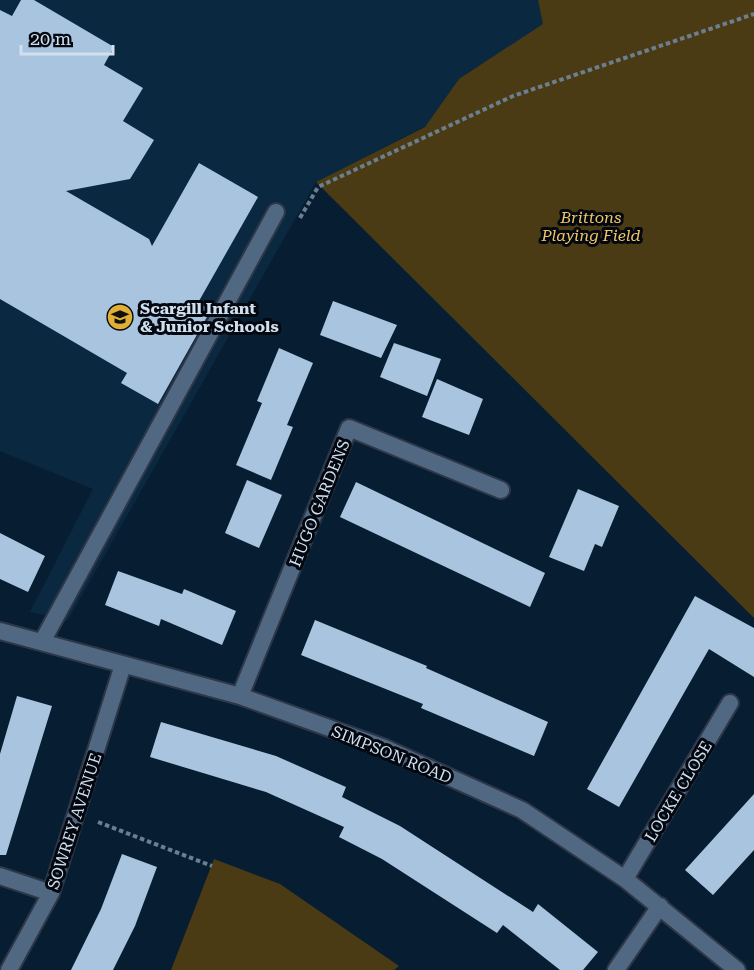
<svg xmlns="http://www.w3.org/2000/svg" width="754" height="970" font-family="'Roboto Serif',serif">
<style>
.built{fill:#0b2841}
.green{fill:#4a3b15}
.building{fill:#a9c4df}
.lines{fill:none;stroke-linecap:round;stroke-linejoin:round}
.minor-casing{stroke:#2e3748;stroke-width:20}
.path{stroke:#6c7f90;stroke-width:4;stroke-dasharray:4.5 3;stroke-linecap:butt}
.minor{stroke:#506881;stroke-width:16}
.labels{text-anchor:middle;stroke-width:6;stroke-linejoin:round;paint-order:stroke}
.park-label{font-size:16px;font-style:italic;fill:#f1c662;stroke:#020710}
.poi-label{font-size:16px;font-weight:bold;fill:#d2e0ee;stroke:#020710;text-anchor:start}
.street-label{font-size:16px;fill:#d2e0ee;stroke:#020710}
</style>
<rect width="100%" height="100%" fill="#071e32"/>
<!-- built -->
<path class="built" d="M0,0H744L521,77L316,182L68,620L30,612L93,489L0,451Z"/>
<!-- green -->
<path class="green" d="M538,0H754V618L316,182L425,127L459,79L543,24Z
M214,859L280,884L399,966L394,970H171Z"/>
<!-- building -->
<path class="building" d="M21,0H34L114,47L104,65L143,88L123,121L154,140L130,179L66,191L149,239L152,246L199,163L258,197L199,301L212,308L158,404L121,383L127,373L0,299V10L12,16Z
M333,301L397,325L381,358L320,335Z
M394,343L441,359L427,396L380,377Z
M279,348L313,363L287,425L293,427L271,480L236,465L262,403L257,401Z
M437,379L483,399L469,435L422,417Z
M247,480L282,495L259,548L225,533Z
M356,482L545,573L530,607L340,517Z
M578,489L619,506L602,547L595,544L584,571L549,557Z
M0,533L45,556L28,592L0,579Z
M118,571L182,594L184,589L236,611L222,645L161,619L159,626L105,605Z
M695,596L754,628V677L709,649L619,807L587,789Z
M315,620L427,666L426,668L548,722L534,756L421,708L423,704L301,655Z
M17,696L52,706L6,855H0V754Z
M161,722L276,756L346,787L342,797L400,826L533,912L538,904L598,952L583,970H560L503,925L497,933L382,859L339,837L344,827L266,792L150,757Z
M754,794V850L713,895L685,870Z
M122,854L157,867L135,926L113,970H71L101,909Z"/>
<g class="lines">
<defs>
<path id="minor" d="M0,631L240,696L385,748L522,810L625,879L737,970
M42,642L276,212
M240,696L349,428L501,490
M0,876L51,893
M625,879L730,703
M9,970L51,893L123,665
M616,970L660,906"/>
</defs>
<!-- minor casing -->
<use href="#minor" class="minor-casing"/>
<!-- path -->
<path class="path" d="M300,218L318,187L513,96L754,14
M98,822L212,866"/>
<!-- minor -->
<use href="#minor" class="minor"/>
</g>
<!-- icons -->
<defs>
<symbol id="school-disc" viewBox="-11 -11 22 22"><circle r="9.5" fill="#e0b034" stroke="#020710"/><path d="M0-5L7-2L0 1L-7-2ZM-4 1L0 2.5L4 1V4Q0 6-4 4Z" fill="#111"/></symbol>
</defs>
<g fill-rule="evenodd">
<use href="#school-disc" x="105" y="302" width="30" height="30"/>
</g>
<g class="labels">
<!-- park labels -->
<g class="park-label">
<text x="591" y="223">Brittons<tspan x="591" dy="18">Playing Field</tspan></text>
</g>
<!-- poi labels -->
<g class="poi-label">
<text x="140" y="314">Scargill Infant<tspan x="140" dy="18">&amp; Junior Schools</tspan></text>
</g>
<!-- street labels -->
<g class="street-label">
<text transform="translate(319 503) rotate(-68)" y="6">HUGO GARDENS</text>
<text transform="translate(392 754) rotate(22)" y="6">SIMPSON ROAD</text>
<text transform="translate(678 791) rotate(-59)" y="6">LOCKE CLOSE</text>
<text transform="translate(74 821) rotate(-72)" y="6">SOWREY AVENUE</text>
</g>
</g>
<!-- scale -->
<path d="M21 45v9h92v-9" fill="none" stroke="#d2e0ee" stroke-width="3"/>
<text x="30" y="45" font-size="18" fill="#d2e0ee" stroke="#020710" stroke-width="4.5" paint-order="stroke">20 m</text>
</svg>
